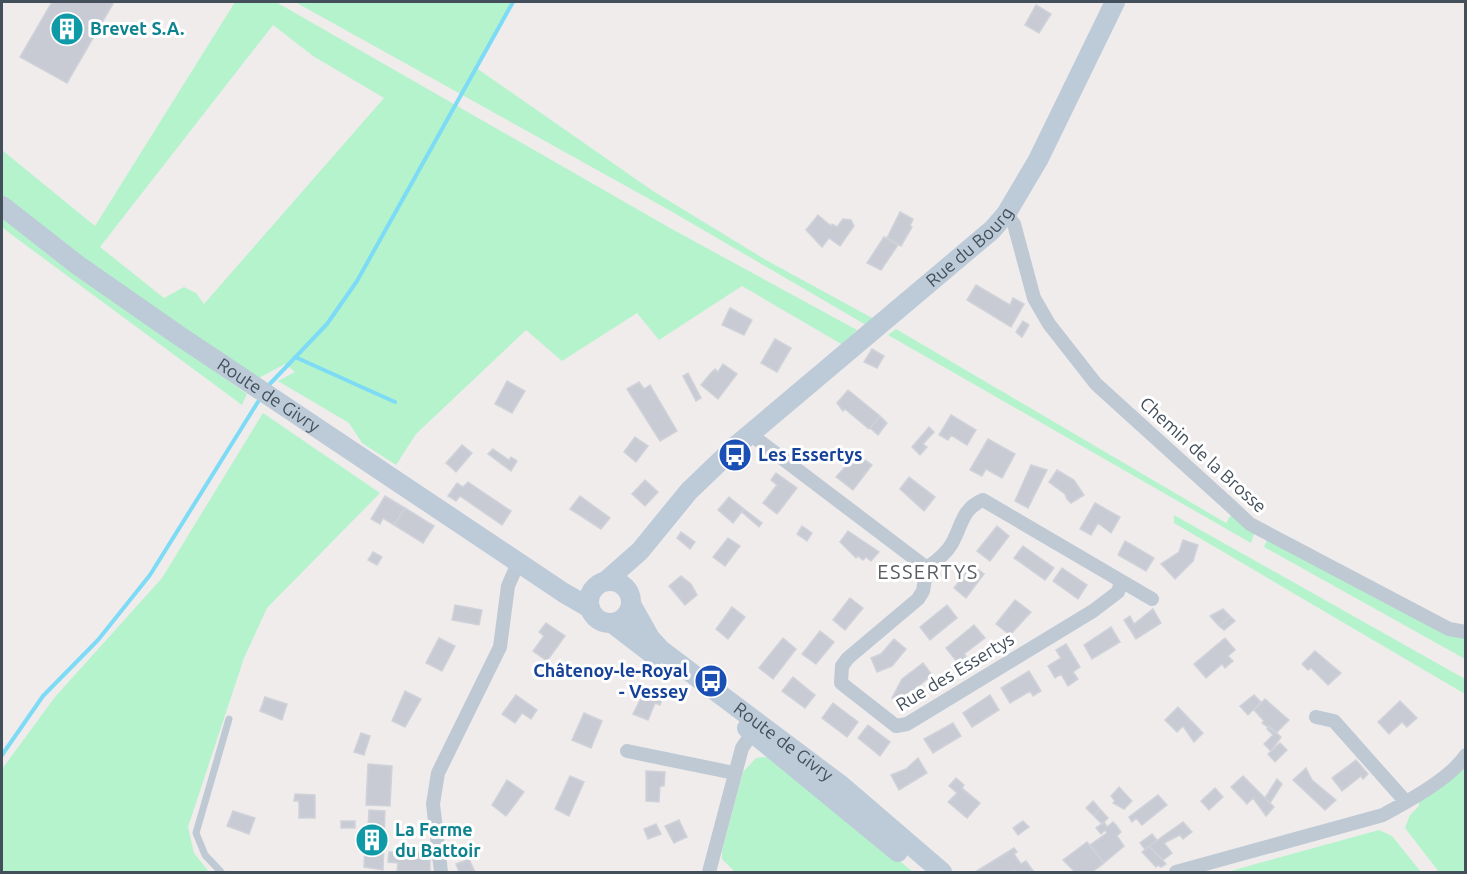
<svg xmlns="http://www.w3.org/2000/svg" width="1467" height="874" font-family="Ubuntu,sans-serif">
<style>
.green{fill:#b5f3cd;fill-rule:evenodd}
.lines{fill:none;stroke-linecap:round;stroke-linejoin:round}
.stream{stroke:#7ddbf5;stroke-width:4}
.building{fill:#c8cbd3;stroke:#d0d2d9;stroke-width:1.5}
.lane{stroke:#bec9d4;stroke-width:7}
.street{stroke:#bec9d4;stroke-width:14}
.secondary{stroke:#bdcad8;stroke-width:20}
.labels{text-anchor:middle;stroke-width:6;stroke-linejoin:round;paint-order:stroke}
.culture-label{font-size:18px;font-weight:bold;fill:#0d838f;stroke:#fff;text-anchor:start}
.street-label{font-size:18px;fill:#43505c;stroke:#fff}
.transit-label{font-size:18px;font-weight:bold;fill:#164399;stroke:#fff;text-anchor:start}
.neighbourhood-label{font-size:20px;letter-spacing:1.5px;fill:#595d62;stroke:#fff}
</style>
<rect width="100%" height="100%" fill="#f0ecec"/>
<!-- green -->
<path class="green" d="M235,2H276L670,228L857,330L843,345L742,286L659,340L637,313L562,361L526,330L416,434L396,465L362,443L349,423L278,381L295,372L285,364L259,378L78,257L2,197V150L95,226ZM273,25L313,56L384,98L204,304L196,293L184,287L164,298L100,247Z
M295,2H513L475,67L653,191L766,260L874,319L866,325L669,210Z
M2,214L115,301L247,394L242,405L12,235L2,227Z
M896,329L1226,523L1231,515L1255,531L1251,543L888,335Z
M263,413L380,493L267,608L244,658L188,827L194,853L209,872H2V769L55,697L162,578Z
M1174,515L1465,679V694L1174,523Z
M1267,539L1465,638V659L1264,547Z
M765,757L776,759L913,872H735L722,859V851L743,772L756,758Z
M1465,762V872H1439L1405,828L1410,815L1419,806V801Z
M1379,830L1392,836L1421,872H1227Z"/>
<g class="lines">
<!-- stream -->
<path class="stream" d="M295,357L395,402
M266,388L327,324L357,281L513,2
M2,755L43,696L98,640L150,575L261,397"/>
</g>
<!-- building -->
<path class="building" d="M52,2H114L67,83L20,57Z
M1036,5L1051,14L1039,33L1025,25Z
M900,212L913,219L910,226L912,227L901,246L887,238Z
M818,215L831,226L832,224L837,227L843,219L851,220L854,226L840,246L829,238L822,247L806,230Z
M884,237L898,245L881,270L867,263Z
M976,285L1010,305L1013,298L1024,304L1011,327L967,300Z
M730,308L752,320L744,335L722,325Z
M1023,321L1029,325L1022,337L1016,332Z
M775,339L791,348L777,372L761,363Z
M872,349L884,356L877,368L864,362Z
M723,364L737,374L718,399L701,385L710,374L715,369L718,372Z
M688,373L701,398L696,401L683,376Z
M507,381L525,391L512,413L495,404Z
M639,382L644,389L650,385L677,431L660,441L627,389Z
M848,390L880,416L869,429L845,409L843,411L837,403Z
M951,415L976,430L967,445L951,435L948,440L939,435Z
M880,416L887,423L878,435L870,428Z
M929,427L934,432L923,444L927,447L920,455L912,447Z
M635,437L648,446L636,462L624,452Z
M988,439L1015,454L1002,478L986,469L982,476L970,470Z
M462,445L472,453L456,472L446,463Z
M493,449L509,460L511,457L517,461L511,471L488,454Z
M857,454L872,465L853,490L836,477Z
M1031,465L1047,470L1028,508L1015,501Z
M1057,470L1074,480L1084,495L1071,503L1067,499L1065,494L1049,482Z
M776,473L797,488L777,514L763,503L777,485L771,480Z
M909,477L935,497L924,511L900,489Z
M645,480L658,492L645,506L632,494Z
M468,482L511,511L502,525L460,496L456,501L448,496L457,483L463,487Z
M385,496L405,508L394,525L383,518L380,524L371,519Z
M580,496L610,518L601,529L570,509Z
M729,497L744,509L733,523L718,510Z
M1095,503L1120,517L1111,533L1098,523L1091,535L1080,529Z
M405,508L434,526L423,543L394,525Z
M744,509L762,523L759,527L742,512Z
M802,526L812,533L807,541L797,534Z
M997,526L1009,536L990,561L977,551Z
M848,531L879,552L871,561L866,557L863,560L858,556L856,558L840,542Z
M681,532L695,542L690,549L677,538Z
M728,538L740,546L725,566L713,557Z
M1183,540L1198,545L1193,561L1175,579L1161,564L1179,552Z
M1125,541L1154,558L1146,571L1118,555Z
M1023,546L1054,568L1045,580L1014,558Z
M373,552L382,557L377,565L368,560Z
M972,565L984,574L966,598L954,588Z
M1062,568L1087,585L1078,599L1053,581Z
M681,576L691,584L697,595L685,605L669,586Z
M850,598L863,608L845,630L833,620Z
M1015,600L1031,612L1010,635L996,624Z
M455,605L482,610L479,625L452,620Z
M947,605L957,618L930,640L920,627Z
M732,607L745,617L728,639L716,629Z
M1153,609L1161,623L1136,639L1124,620L1130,616L1134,624Z
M1223,609L1230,616L1219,626L1210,616Z
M1230,616L1235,621L1224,630L1219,626Z
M546,623L565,636L547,661L533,651L544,636L539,632Z
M974,625L985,638L964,654L966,656L958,663L946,648Z
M1111,627L1120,642L1092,659L1084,645Z
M820,631L834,642L816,664L802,654Z
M439,638L455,646L442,671L426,663Z
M783,638L796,649L773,679L759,668Z
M1225,638L1235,650L1228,656L1233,661L1225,668L1222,664L1206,678L1194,664Z
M894,639L906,649L892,666L877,672L871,658L881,654Z
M1066,644L1080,667L1073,672L1078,679L1068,686L1061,674L1055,678L1048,666L1061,658L1056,650Z
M1315,651L1341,673L1328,685L1311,668L1308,670L1302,664Z
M923,663L932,675L915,689L910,699L903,696L900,702L892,698L902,679Z
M1029,671L1041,691L1033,696L1030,691L1010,703L1001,688Z
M793,677L815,695L805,708L782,691Z
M645,690L663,697L660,705L655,703L648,720L633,714Z
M405,691L421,699L405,727L392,721Z
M516,695L537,710L531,719L522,713L515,723L502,714Z
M990,695L999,710L972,727L963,713Z
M1254,695L1261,702L1248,715L1240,706Z
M265,697L287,704L282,720L260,711Z
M1265,699L1289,720L1276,733L1262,723L1264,721L1254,710Z
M1400,701L1417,718L1407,727L1402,722L1389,734L1378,722Z
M833,703L858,722L847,737L822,718Z
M1178,707L1203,733L1194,742L1183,726L1177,732L1165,720Z
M584,713L602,721L591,748L572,740Z
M953,723L961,736L933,753L924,739Z
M868,725L890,742L880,756L858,738Z
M1269,726L1281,737L1271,751L1264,744L1273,735L1267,729Z
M361,733L370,736L364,755L354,752Z
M1280,743L1287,750L1275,762L1268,754Z
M918,758L927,773L899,790L891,775L906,769Z
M1356,760L1368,774L1363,779L1361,776L1342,791L1332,778Z
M368,764L392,766L390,806L366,805Z
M1306,768L1312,780L1336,800L1325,810L1293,780Z
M646,771L665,772L664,786H660L659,802L646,801Z
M570,776L584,782L569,816L555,809Z
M1243,776L1274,807L1266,816L1253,798L1247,804L1231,787Z
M956,778L964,785L962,788L980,803L967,818L948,802L957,793L949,786Z
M1277,779L1282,784L1270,803L1265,798Z
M507,780L524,792L506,816L492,805Z
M1119,787L1132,801L1124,809L1113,803L1115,801L1111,796Z
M1215,788L1223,797L1209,810L1201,801Z
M295,794L315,795V818H299V801H294Z
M1158,795L1167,805L1142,825L1136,818L1132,822L1129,817Z
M1093,801L1100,809L1094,816L1086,808Z
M1100,809L1108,818L1102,824L1094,816Z
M369,810L385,811L383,870L364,867L365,843L360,842L361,828H368Z
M233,811L255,818L249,834L227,826Z
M679,820L687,837L674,843L665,826Z
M341,821H355V828H341Z
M1023,821L1029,827L1018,835L1013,828Z
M1104,822L1107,827L1113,822L1116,825L1121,832L1117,836L1124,846L1104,863L1090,845L1107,833L1105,830L1101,834L1096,828Z
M1183,822L1192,832L1183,839L1180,835L1164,843L1172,853L1163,860L1149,846Z
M656,824L661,834L648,839L644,829Z
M1152,834L1157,840L1145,849L1140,843Z
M1087,842L1104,863L1092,872H1075L1063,860Z
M1149,846L1166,864L1161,867L1158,865L1156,867L1142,852Z
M1014,848L1017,852L1014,854L1021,864L1026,861L1034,872H1016L1014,870L1011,872H975Z
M389,852H430V871H397L398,863L388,862Z
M469,859L475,872H459L456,864Z"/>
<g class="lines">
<!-- lane -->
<path class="lane" d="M221,872L205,855L196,833L229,719"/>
<!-- street -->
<path class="street" d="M1006,214L1014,224L1034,298L1049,324L1096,384L1234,509L1250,524L1449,629L1466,632
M750,434L927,568
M927,568L923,591L918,599L848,658L842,666L841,683L896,726L907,724L1093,611L1118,592L1121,581
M927,568C936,561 945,555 951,545C962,527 961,509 983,500L1152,599
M1316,717L1334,721L1406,802
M627,751L734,773
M441,872L433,804L438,773L500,647L508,586L519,561
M709,872L742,748L757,726
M1176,872L1383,815C1408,801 1450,779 1466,755"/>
<!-- secondary -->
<g class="secondary">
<path id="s1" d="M2,206L79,266L178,335L564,593L590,608"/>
<circle cx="610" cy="602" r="21"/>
<path id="s2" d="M606,581L640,551L689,491L737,445L992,230L1006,214L1038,160L1115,2"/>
<path id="s3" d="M632,606L650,638L661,650L842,786L942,872"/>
<path d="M612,623L655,656"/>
<path d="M747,728L898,852"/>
</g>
</g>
<!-- icons -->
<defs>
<symbol id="building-disc" viewBox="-11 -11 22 22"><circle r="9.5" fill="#0f9aa8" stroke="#fff"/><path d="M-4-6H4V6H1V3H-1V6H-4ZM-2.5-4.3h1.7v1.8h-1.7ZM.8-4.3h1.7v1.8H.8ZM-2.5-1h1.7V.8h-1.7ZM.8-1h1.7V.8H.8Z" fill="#fff"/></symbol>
<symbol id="bus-disc" viewBox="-11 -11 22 22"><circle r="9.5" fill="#1a4fb4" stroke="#fff"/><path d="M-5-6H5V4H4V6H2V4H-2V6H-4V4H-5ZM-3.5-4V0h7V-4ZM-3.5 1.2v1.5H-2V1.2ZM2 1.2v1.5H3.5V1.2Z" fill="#fff"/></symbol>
</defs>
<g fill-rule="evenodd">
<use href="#building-disc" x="48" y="10" width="38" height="38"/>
<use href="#bus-disc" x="716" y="436" width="38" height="38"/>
<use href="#bus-disc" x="692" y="662" width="38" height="38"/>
<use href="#building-disc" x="353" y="821" width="38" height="38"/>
</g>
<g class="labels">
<!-- culture labels -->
<g class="culture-label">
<text x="90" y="35">Brevet S.A.</text>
<text x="395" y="836">La Ferme<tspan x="395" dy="21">du Battoir</tspan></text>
</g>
<!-- street labels -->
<g class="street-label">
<text dy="6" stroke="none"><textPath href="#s2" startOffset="495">Rue du Bourg</textPath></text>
<text dy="6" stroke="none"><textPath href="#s1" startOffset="327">Route de Givry</textPath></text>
<text transform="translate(1203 455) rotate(42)" y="6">Chemin de la Brosse</text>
<text transform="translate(955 672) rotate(-31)" y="6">Rue des Essertys</text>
<text dy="6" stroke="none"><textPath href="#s3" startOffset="206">Route de Givry</textPath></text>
</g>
<!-- transit labels -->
<g class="transit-label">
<text x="758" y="461">Les Essertys</text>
<text x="688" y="677" text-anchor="end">Châtenoy-le-Royal<tspan x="688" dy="21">- Vessey</tspan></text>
</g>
<!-- neighbourhood labels -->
<g class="neighbourhood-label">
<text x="928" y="579">ESSERTYS</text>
</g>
</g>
<!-- border -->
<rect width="1467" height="874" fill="none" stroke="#43505c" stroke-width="6"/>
</svg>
